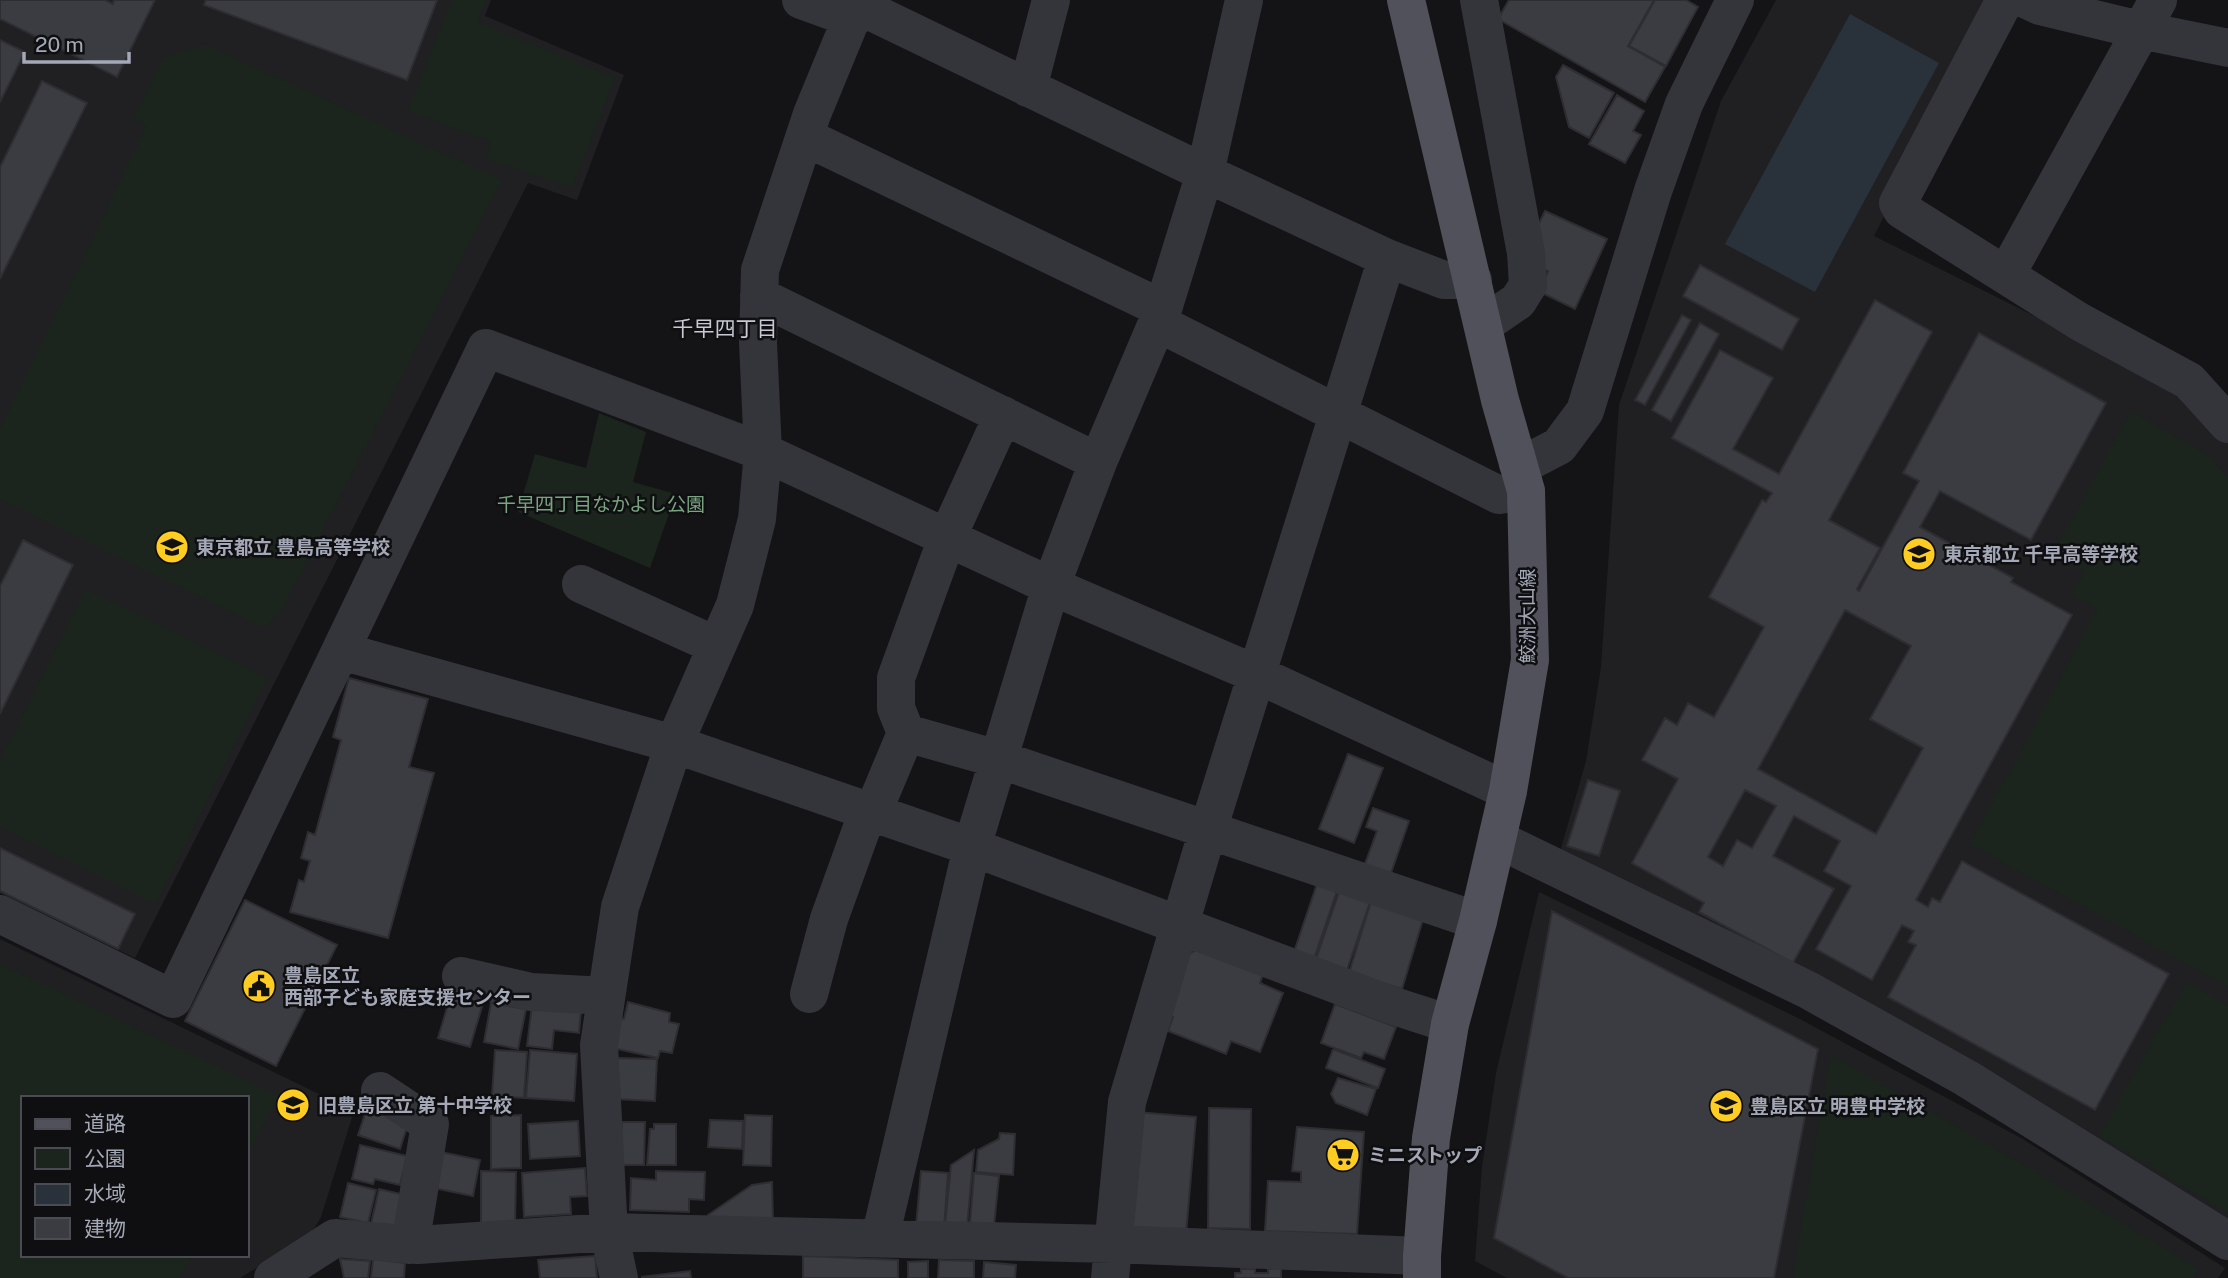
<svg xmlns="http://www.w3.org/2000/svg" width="2228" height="1278" font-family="'Public Sans','Noto Sans JP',sans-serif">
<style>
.built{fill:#202023;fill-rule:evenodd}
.green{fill:#1b241d}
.water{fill:#29313b}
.building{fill:#3b3c41;stroke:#2e2e32;stroke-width:2;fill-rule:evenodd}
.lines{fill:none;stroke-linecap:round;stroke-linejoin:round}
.minor{stroke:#34353b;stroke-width:38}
.major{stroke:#50515a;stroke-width:38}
.labels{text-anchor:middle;stroke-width:5;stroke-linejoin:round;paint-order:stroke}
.park-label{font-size:19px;fill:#7aa481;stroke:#0f0f11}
.poi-label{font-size:19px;font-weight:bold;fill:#a4a8b7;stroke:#0f0f11;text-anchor:start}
.street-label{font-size:19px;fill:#a4a8b7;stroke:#0f0f11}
.neighbourhood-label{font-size:21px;fill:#c6c8d3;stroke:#0f0f11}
</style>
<rect width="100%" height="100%" fill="#141416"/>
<!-- built -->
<path class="built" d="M0,0H491L485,16L624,75L577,200L528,183L135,958L0,893Z
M1776,0H1989L1990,6L1874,236L2179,388L2228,441V1231L1560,852L1586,761L1601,667L1619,405L1721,101Z
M1539,892L1798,1018L2021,1138L2225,1268L2218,1278H1507L1475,1261L1482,1167L1496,1073Z
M0,939L354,1111L321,1217L314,1229L284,1251L240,1278H0ZM23,1098H247V1255H23Z"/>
<!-- green -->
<path class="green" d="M452,0H486L477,22L615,78L572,188L486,159L491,142L408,111Z
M206,45L502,180L280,614L263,628L0,499V429L147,126L134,119L164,57Z
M2131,411L2206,454L2228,477V987L1970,844L2098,609L2072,595L2085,572L2053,554Z
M599,413L646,432L633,482L676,494L650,568L518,512L535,454L586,468Z
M85,589L267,678L156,904L0,827V760Z
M0,964L279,1096L247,1155V1098H23V1255H192L180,1278H0Z
M2186,983L2228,1005V1213L2099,1136Z
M1831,1055L2036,1172L2199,1269L2193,1278H1792Z"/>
<!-- water -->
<path class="water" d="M1850,14L1939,63L1815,292L1725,244Z"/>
<!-- building -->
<path class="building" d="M0,0H105L113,4L114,0H155L117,77L0,19Z
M206,0H437L407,80L204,5Z
M1509,0H1654L1628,46L1665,67L1645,102L1498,19Z
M1655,0H1686L1698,7L1666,66L1629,46Z
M0,40L25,52L0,102Z
M1563,65L1614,93L1589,138L1569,127L1556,77Z
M42,81L87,103L0,279V167Z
M1617,95L1644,111L1633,131L1641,135L1625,163L1589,144Z
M1545,211L1607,239L1575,309L1540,292L1548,271L1538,267L1531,240Z
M1700,265L1799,319L1782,350L1683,296Z
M1875,300L1932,332L1829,520L1880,548L1857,589L1859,591L1919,481L1903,473L1979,333L2106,403L2031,540L1940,491L1920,527L2013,578L2011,582L2072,615L1916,900L1928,907L1932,898L1940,902L1962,861L2169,974L2095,1110L1888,997L1916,945L1908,942L1914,931L1902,925L1872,980L1816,949L1851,886L1824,871L1840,841L1794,816L1773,856L1834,889L1793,963L1699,912L1704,903L1632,863L1678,779L1642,760L1665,718L1677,725L1688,703L1714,717L1764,627L1709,597L1762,500L1766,502L1772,493L1672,438L1720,350L1773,378L1733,449L1779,474ZM1845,610L1911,646L1870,719L1923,748L1876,834L1758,769ZM1745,790L1776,806L1752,848L1737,840L1723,866L1708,857Z
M1682,315L1691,320L1645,405L1635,400Z
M1700,323L1719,334L1671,421L1652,410Z
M23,540L73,565L0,714V586Z
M349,678L428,699L409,767L434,773L388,938L290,912L299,880L304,882L310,861L301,858L308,832L315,835L341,740L333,737Z
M1348,754L1383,768L1354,843L1319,829Z
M1588,780L1620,791L1599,856L1567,846Z
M1373,808L1409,821L1390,876L1362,872L1377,831L1366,827Z
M0,848L135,914L118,949L0,891Z
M1318,881L1338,888L1314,959L1294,952Z
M1340,889L1371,899L1347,970L1316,959Z
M245,900L337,945L276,1066L185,1021Z
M1371,901L1424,916L1402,989L1349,973Z
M1552,911L1818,1049L1774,1278H1568L1494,1238Z
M1198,949L1263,974L1260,983L1283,993L1260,1052L1231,1041L1226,1054L1168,1031L1173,1017L1159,1011L1189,954Z
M452,991L484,1000L470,1047L438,1038Z
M628,1002L670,1013L669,1022L679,1024L672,1053L660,1051L658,1058L613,1048L619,1018L624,1019Z
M491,1003L526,1009L518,1049L484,1042Z
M1335,1004L1396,1027L1384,1059L1364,1052L1361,1058L1321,1043Z
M532,1005L581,1010L579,1033L554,1030L552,1049L527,1046Z
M1333,1049L1385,1069L1378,1088L1326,1068Z
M495,1050L527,1052L524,1098L492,1096Z
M530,1050L577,1054L574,1101L526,1098Z
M616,1058L657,1059L655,1101L615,1099Z
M1338,1078L1376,1089L1367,1115L1336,1103L1331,1094Z
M367,1108L409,1121L400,1149L358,1135Z
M1209,1108L1251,1109L1250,1229L1208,1228Z
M1136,1112L1196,1117L1186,1234L1126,1229Z
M521,1115V1168L491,1169V1116Z
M745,1115L772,1116L771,1166L743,1165Z
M710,1120L743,1121L742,1149L708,1147Z
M578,1121L580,1156L530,1159L528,1124Z
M622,1122H645L644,1165H618Z
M654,1124H676V1165H647L650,1129H654Z
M1297,1127L1364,1132L1357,1234L1265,1231L1268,1181L1301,1182V1172L1292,1171Z
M1000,1133L1015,1134L1013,1175L976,1172L978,1150L999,1139Z
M360,1145L407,1156L400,1185L375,1179L373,1184L352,1179Z
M431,1150L480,1160L473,1196L424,1186Z
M974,1150L967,1227L945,1225L951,1165Z
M585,1168L587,1196L570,1197L571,1214L524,1217L522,1173Z
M481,1171L516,1172L515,1225L481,1224Z
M656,1171L705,1172L704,1200L689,1199V1212L630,1210L631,1178L656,1180Z
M921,1171L948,1173L944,1228L916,1226Z
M974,1173L999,1176L994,1226L970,1224Z
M772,1182L773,1220L708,1219V1215L752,1185Z
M348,1183L376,1190L368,1223L340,1217Z
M379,1189L405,1195L398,1229L371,1224Z
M595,1256L597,1278H540L538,1260Z
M803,1256L898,1260V1278H803Z
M340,1259L370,1261L368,1278H344Z
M373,1259L405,1263L404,1278H371Z
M939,1260L974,1261V1278H938Z
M928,1261V1278H908V1262Z
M984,1262L1016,1265L1015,1278H983Z
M1281,1268V1278H1235V1273H1241V1269H1255V1273H1268V1269Z
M690,1271L691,1278H642V1277Z"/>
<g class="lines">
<!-- minor -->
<path class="minor" d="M801,0L853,19
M1479,0L1526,253L1528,285L1518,301L1483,325
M2005,0L1898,203L1902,210L2080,322L2189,381L2228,424
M2027,0L2040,6L2140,30L2228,48
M857,5L1205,173L1387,258L1444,280H1473
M1028,88L1051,0
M805,137L1163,309
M2006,275L2158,0
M759,296L1098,462
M1158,323L1499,495L1526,491
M1518,464L1536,458L1559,446L1585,411L1653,191L1684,104L1735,0
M581,584L717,646
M341,651L674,744L972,847L1391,1005L1450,1024
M906,733L998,759L1478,921
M1497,839L1808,990L1966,1078L2228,1241
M0,914L173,999L486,348L763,452L1051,586L1256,674L1508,791
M461,976L531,992L606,996
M809,994L829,919L868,811L878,800L906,733L896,708V678L947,538L1003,415
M380,1091L430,1124L410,1245
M880,1238L972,847L1051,586L1098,462L1163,309L1205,173L1244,0
M273,1278L335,1238L418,1245L609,1232L1112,1244L1422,1256
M619,1278L609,1232L599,1045L620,907L674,744L735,605L757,519L763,452L758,343L760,270L812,114L859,0
M1110,1278L1127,1102L1208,830L1387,258"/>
<!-- major -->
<path class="major" d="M1406,0L1500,400L1526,491L1530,660L1508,791L1478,921L1450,1024L1431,1138L1422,1256V1278"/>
</g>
<!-- icons -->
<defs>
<symbol id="school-disc" viewBox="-11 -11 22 22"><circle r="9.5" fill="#fc2" stroke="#0f0f11"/><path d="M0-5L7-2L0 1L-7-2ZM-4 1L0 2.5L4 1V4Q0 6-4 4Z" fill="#111"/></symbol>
<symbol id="civic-disc" viewBox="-11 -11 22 22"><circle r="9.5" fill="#fc2" stroke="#0f0f11"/><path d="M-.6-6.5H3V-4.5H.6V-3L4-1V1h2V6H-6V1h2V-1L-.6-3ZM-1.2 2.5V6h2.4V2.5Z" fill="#111"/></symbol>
<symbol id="supermarket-disc" viewBox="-11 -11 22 22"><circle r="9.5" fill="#fc2" stroke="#0f0f11"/><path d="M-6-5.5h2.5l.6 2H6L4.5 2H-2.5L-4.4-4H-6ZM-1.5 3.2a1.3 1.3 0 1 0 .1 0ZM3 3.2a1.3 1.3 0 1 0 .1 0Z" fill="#111"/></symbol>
</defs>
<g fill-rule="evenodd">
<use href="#school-disc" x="153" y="528" width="38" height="38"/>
<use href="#school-disc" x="1900" y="535" width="38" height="38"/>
<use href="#civic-disc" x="240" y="967" width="38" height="38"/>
<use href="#school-disc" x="274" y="1086" width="38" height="38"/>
<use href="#school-disc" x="1707" y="1087" width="38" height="38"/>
<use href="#supermarket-disc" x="1324" y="1136" width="38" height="38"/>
</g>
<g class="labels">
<!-- park labels -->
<g class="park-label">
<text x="601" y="511">千早四丁目なかよし公園</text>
</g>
<!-- poi labels -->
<g class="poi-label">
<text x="196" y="554">東京都立 豊島高等学校</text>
<text x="1944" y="561">東京都立 千早高等学校</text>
<text x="284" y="982">豊島区立<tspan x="284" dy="22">西部子ども家庭支援センター</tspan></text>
<text x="318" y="1112">旧豊島区立 第十中学校</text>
<text x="1750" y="1113">豊島区立 明豊中学校</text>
<text x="1368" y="1162">ミニストップ</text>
</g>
<!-- street labels -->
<g class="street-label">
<text transform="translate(1527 616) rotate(-90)" y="7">鮫洲大山線</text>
</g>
<!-- neighbourhood labels -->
<g class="neighbourhood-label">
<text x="725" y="336">千早四丁目</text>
</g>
</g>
<!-- legend -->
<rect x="21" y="1096" width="228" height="161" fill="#0f0f11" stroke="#4b4c53" stroke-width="2"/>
<rect x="35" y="1119" width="35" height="10" fill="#50515a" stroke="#4b4c53" stroke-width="2"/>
<text x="84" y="1131" font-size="21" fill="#a4a8b7">道路</text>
<rect x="35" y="1148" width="35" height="21" fill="#1b241d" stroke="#4b4c53" stroke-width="2"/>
<text x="84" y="1166" font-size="21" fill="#a4a8b7">公園</text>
<rect x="35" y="1184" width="35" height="21" fill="#29313b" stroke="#4b4c53" stroke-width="2"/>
<text x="84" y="1201" font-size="21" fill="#a4a8b7">水域</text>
<rect x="35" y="1218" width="35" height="21" fill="#3b3c41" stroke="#4b4c53" stroke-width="2"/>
<text x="84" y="1236" font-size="21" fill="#a4a8b7">建物</text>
<!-- scale -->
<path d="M24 52v10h105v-10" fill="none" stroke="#a4a8b7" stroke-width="3.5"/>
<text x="35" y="52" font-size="21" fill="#a4a8b7" stroke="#0f0f11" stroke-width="5" paint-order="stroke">20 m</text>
</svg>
